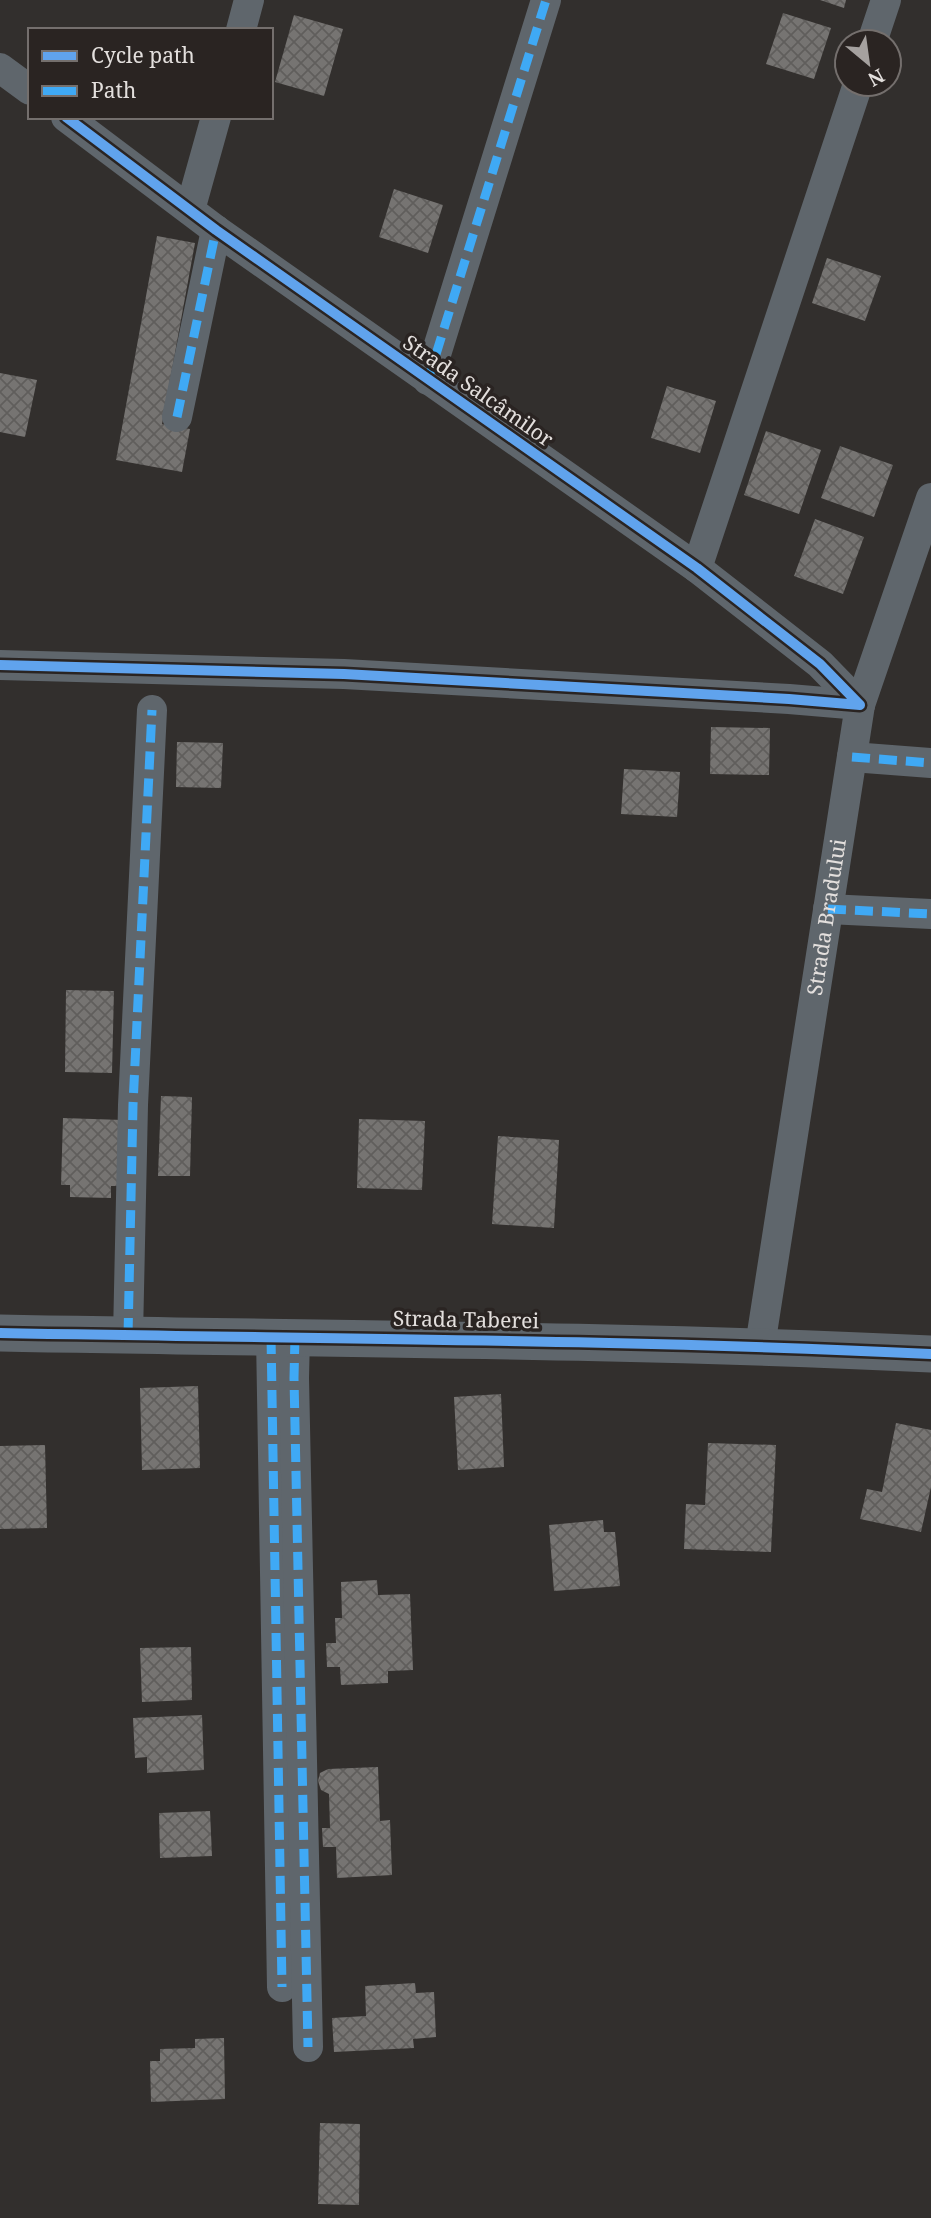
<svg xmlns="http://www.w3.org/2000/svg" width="931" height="2218" font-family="'Noto Serif',serif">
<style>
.building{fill:url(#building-cross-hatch)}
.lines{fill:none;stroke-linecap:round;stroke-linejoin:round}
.minor{stroke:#5f666c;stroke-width:30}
.tertiary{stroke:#5f666c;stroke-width:37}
.quiet{stroke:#3fa9f5;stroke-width:9;stroke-dasharray:18 9;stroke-linecap:butt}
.cycleway-casing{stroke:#2a2422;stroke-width:15}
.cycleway{stroke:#60a3ed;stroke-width:10}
.labels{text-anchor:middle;stroke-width:7;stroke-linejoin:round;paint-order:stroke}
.street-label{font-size:21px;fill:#e3dfdd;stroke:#2a2422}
</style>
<defs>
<pattern id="building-cross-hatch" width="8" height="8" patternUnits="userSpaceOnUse" patternTransform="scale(1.75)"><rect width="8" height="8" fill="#767472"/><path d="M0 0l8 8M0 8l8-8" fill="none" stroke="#605e5c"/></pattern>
</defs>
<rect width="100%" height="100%" fill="#322f2d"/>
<!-- building -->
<path class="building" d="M820,0H846L844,8Z
M783,13L831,28L814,79L766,64Z
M294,15L343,29L324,96L275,82Z
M394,189L443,205L428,253L379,237Z
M157,236L195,243L162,424L190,429L182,472L116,460Z
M827,258L881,276L865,321L812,303Z
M0,373L37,380L25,437L0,432Z
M667,386L716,401L700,453L651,438Z
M766,431L821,450L799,514L744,495Z
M840,446L893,465L874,517L821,498Z
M815,519L864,537L843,594L794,576Z
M711,727L770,728L769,775L710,774Z
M177,742L223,743L221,788L176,787Z
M624,769L680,772L677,817L621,814Z
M66,990L114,991L112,1073L65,1072Z
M161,1096L192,1097L190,1176H158Z
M63,1118L123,1120L121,1186H111V1198L70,1197V1185H61Z
M359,1119L425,1121L422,1190L357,1188Z
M498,1136L559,1140L554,1228L492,1224Z
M198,1386L200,1468L142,1470L140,1388Z
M501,1394L504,1467L458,1470L454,1397Z
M896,1423L931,1430V1487L921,1532L860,1519L867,1489L882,1492Z
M708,1443L776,1445L771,1552L684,1549L686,1504L705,1505Z
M45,1445L47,1528L0,1529V1446Z
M603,1520L604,1532H615L620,1586L554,1591L549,1525Z
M377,1580L378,1595L410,1594L413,1670L388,1671V1683L341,1685L340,1667H327L326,1643H336L335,1618H342L341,1582Z
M191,1647L192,1700L142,1702L140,1648Z
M202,1715L204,1770L147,1773V1757L135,1758L133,1718Z
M378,1767L380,1821L390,1820L392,1875L337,1878L336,1847H323L322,1828H330L329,1794L321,1790L318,1781L320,1773L328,1769Z
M210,1811L212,1856L160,1858L159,1813Z
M415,1983L416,1993L434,1992L436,2037L413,2039L414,2048L334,2052L332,2018L366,2016L365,1986Z
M224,2038L225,2099L151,2102L150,2061H160V2049L195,2048V2039Z
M320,2123L360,2124L359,2205L318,2204Z"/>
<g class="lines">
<!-- minor -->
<g class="minor">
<path d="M241,30L249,0"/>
<path d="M872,42L886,0"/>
<path d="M0,68L30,90"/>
<path d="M66,117L216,230L697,568L820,664L860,705"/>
<path d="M190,210L216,117"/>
<path d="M428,380L546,0"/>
<path d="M177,417L216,230"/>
<path d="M697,568L858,84"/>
<path d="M0,665L344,674L789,699L860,705"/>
<path d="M852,757L931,763"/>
<path d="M828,909L931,914"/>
<path d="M128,1336L133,1105L152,710"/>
<path d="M271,1336L282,1987"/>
<path d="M295,1336L294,1378L308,2047"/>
<path id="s1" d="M760,1346L860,705L931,498"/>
</g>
<!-- tertiary -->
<path class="tertiary" d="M0,1333C310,1339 621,1339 931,1354"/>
<!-- quiet -->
<path class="quiet" d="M428,380L546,0
M177,417L216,230
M852,757L931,763
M828,909L931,914
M128,1336L133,1105L152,710
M271,1336L282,1987
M295,1336L294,1378L308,2047"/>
<defs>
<path id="cycleway" d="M66,117L216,230L697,568L820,664L860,705
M0,665L344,674L789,699L860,705
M0,1333C310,1339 621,1339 931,1354"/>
</defs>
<!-- cycleway casing -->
<use href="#cycleway" class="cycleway-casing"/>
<!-- cycleway -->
<use href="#cycleway" class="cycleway"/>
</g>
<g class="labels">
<!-- street labels -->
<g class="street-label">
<text transform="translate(478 391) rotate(35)" y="7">Strada Salcâmilor</text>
<text dy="7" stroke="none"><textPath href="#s1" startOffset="434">Strada Bradului</textPath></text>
<text transform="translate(466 1320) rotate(1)" y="7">Strada Taberei</text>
</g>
</g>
<!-- legend -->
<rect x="28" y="28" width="245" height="91" fill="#2a2422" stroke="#746f6d" stroke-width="2"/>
<rect x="42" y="51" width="35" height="10" fill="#60a3ed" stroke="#746f6d" stroke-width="2"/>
<text x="91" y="63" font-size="21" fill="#e3dfdd">Cycle path</text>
<rect x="42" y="86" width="35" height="10" fill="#3fa9f5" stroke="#746f6d" stroke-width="2"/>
<text x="91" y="98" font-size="21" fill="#e3dfdd">Path</text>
<!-- north arrow -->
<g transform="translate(868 63) rotate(151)"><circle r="33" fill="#2a2422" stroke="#746f6d" stroke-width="2"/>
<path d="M0-5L12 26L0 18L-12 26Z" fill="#a5a19f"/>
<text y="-10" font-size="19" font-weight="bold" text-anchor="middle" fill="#e3dfdd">N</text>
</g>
</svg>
